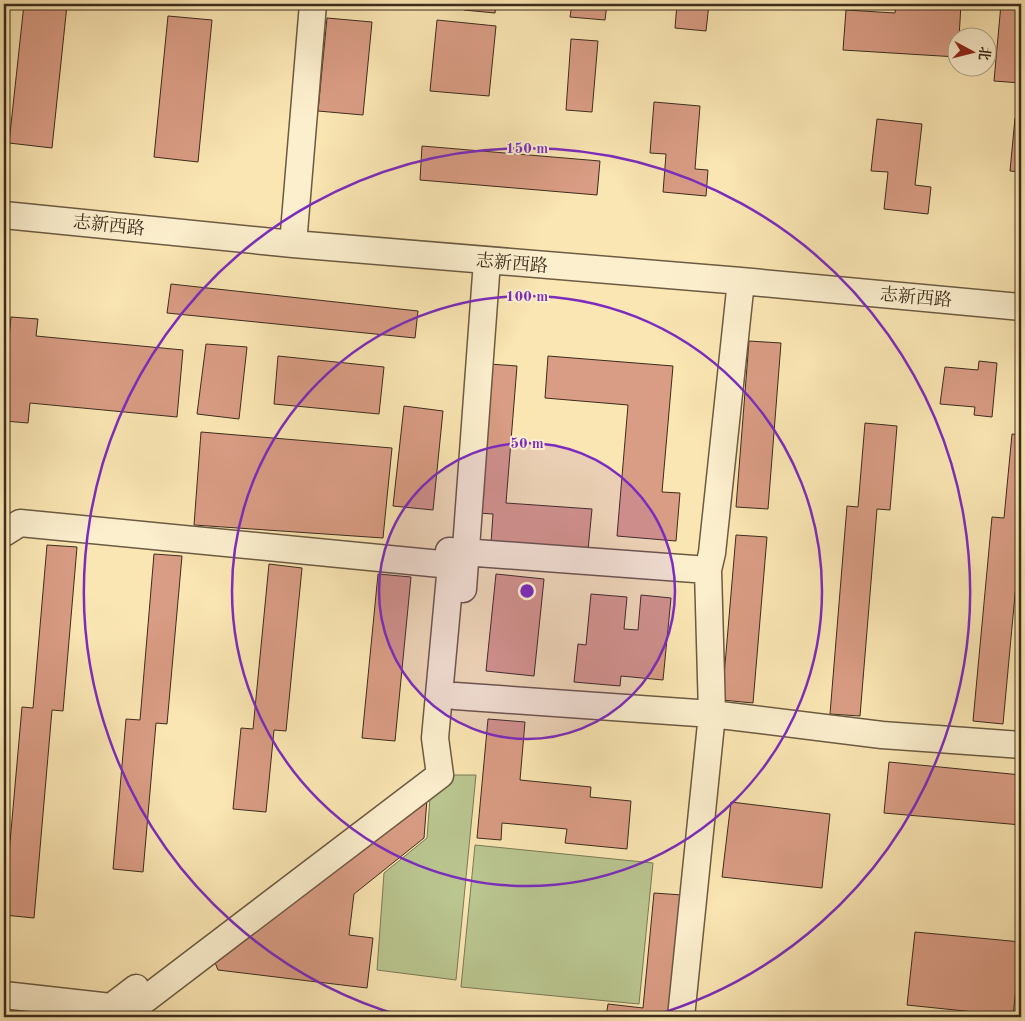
<svg xmlns="http://www.w3.org/2000/svg" width="1025" height="1021" font-family="'Old Standard TT','Noto Serif SC',serif">
<style>
.green{fill:#bac690;stroke:#7b7956}
.building{fill:#d99c84;stroke:#3c2c1c}
.lines{fill:none;stroke-linecap:round;stroke-linejoin:round}
.minor-casing{stroke:#6c5a42;stroke-width:29}
.minor{stroke:#fcefce;stroke-width:26}
.ring{fill:none;stroke:#7b2cbf;stroke-width:2.5}
.labels{text-anchor:middle;stroke-width:4;stroke-linejoin:round;paint-order:stroke}
.street-label{font-size:18px;fill:#3c2c1c;stroke:#fcefce}
.centre{fill:#7b2cbf;stroke:#fcefce;stroke-width:2.5}
.ring-label{font-size:15px;text-anchor:middle;font-weight:bold;fill:#7b2cbf;stroke:#fcefce;stroke-width:4;stroke-linejoin:round;paint-order:stroke}
</style>
<rect width="100%" height="100%" fill="#fae6b3"/>
<filter id="stains"><feTurbulence type="fractalNoise" baseFrequency=".004" numOctaves="4"/><feColorMatrix values="0 0 0 0 .2 0 0 0 0 .09 0 0 0 0 .02 0 0 0 .5 -.17"/></filter>
<radialGradient id="worn" r=".72"><stop offset=".6" stop-color="#630" stop-opacity="0"/><stop offset="1" stop-color="#630" stop-opacity=".3"/></radialGradient>
<!-- green -->
<path class="green" d="M440,775H476L456,980L377,970L384,873L427,838L430,798Z
M475,845L653,863L639,1004L461,987Z"/>
<!-- building -->
<path class="building" d="M24,4L67,5L52,148L9,143Z
M464,4H496L495,13L464,10Z
M572,4H607L605,20L570,17Z
M677,4H709L706,31L675,28Z
M896,4L926,5V4H961L959,38H958L957,57L843,50L846,10L895,13Z
M1001,4H1021V83L994,81Z
M168,16L212,20L198,162L154,157Z
M327,18L372,22L363,115L318,111Z
M437,20L496,26L489,96L430,91Z
M571,39L598,41L592,112L566,110Z
M654,102L700,106L695,169L708,170L706,196L663,192L666,154L650,153Z
M1015,118L1021,119V172L1010,171Z
M877,119L922,124L915,185L931,187L928,214L884,209L888,172L871,171Z
M422,146L600,161L597,195L420,180Z
M171,284L418,311L415,338L167,313Z
M11,317L38,319L36,336L183,350L177,417L30,403L28,423L4,421V390Z
M749,341L781,343L768,509L736,507Z
M206,344L247,347L239,419L197,414Z
M278,356L384,367L379,414L274,404Z
M548,356L673,366L662,492L680,493L676,541L617,536L628,405L545,398Z
M979,361L997,363L992,417L974,415L975,407L940,404L945,367L978,370Z
M489,364L517,366L506,503L592,509L588,550L491,543L493,514L478,513Z
M404,406L443,411L433,510L393,506Z
M865,423L897,426L890,510L877,509L860,716L830,714L847,506L858,507Z
M201,432L392,448L383,538L194,525Z
M1012,434L1021,435V530L1003,724L973,721L992,517L1004,518Z
M736,535L767,537L753,703L722,700Z
M47,545L77,547L63,711L52,710L34,918L4,915V910L22,707L33,708Z
M154,554L182,556L167,724L156,723L143,872L113,869L126,719L140,720Z
M269,564L302,568L286,731L274,730L266,812L233,809L241,728L253,729Z
M378,574L411,577L395,741L362,738Z
M496,574L544,579L534,676L486,671Z
M591,594L627,597L624,629L638,630L641,595L671,598L663,680L621,676L620,686L574,682L578,644L586,645Z
M488,719L525,722L520,780L591,787L590,797L631,801L627,849L565,843L567,829L502,823L501,840L477,838Z
M889,762L1021,775V825L884,813Z
M427,799L424,838L354,894L349,935L373,938L367,988L218,970L214,960Z
M731,802L830,814L822,888L722,877Z
M654,893L682,895L671,1017H606L608,1004L643,1008Z
M915,932L1021,942L1013,1016L907,1005Z"/>
<g class="lines">
<defs>
<path id="minor" d="M4,215L293,244L741,281L1021,307
M293,244L313,4
M4,533L20,523L451,565L435,738L440,775L122,1017
M449,551L708,570
M463,589L487,261
M455,696L712,714L882,735L1021,745
M4,995L111,1007L136,988
M681,1017L712,714L708,570L712,553L741,281"/>
</defs>
<!-- minor casing -->
<use href="#minor" class="minor-casing"/>
<!-- minor -->
<use href="#minor" class="minor"/>
</g>
<!-- distance rings -->
<circle cx="527" cy="591" r="148" fill="#7b2cbf" fill-opacity=".12"/>
<g class="ring">
<circle cx="527" cy="591" r="148"/>
<circle cx="527" cy="591" r="295"/>
<path d="M405 1017A443 443 0 1 1 649 1017"/>
</g>
<g class="labels">
<!-- street labels -->
<g class="street-label">
<text transform="translate(109 225) rotate(6)" y="6">志新西路</text>
<text transform="translate(512 263) rotate(5)" y="6">志新西路</text>
<text transform="translate(916 297) rotate(5)" y="6">志新西路</text>
</g>
</g>
<circle cx="527" cy="591" r="8" class="centre"/>
<g class="ring-label">
<text x="527" y="153">150 m</text>
<text x="527" y="301">100 m</text>
<text x="527" y="448">50 m</text>
</g>
<!-- margin -->
<rect width="1025" height="1021" fill="none" stroke="#fae6b3" stroke-width="20"/>
<rect x="5" y="5" width="1015" height="1011" fill="none" stroke="#3c2c1c" stroke-width="2.5"/>
<rect x="10" y="10" width="1005" height="1001" fill="none" stroke="#3c2c1c"/>
<!-- north arrow -->
<g transform="translate(972 52) rotate(97)"><circle r="24" fill="#fcefce" stroke="#afa187"/>
<path d="M0-4L9 19L0 12L-9 19Z" fill="#8f2418"/>
<text y="-8" font-size="14" font-weight="bold" text-anchor="middle" fill="#3c2c1c">北</text>
</g>
<rect width="100%" height="100%" filter="url(#stains)"/>
<rect width="100%" height="100%" fill="url(#worn)"/>
</svg>
